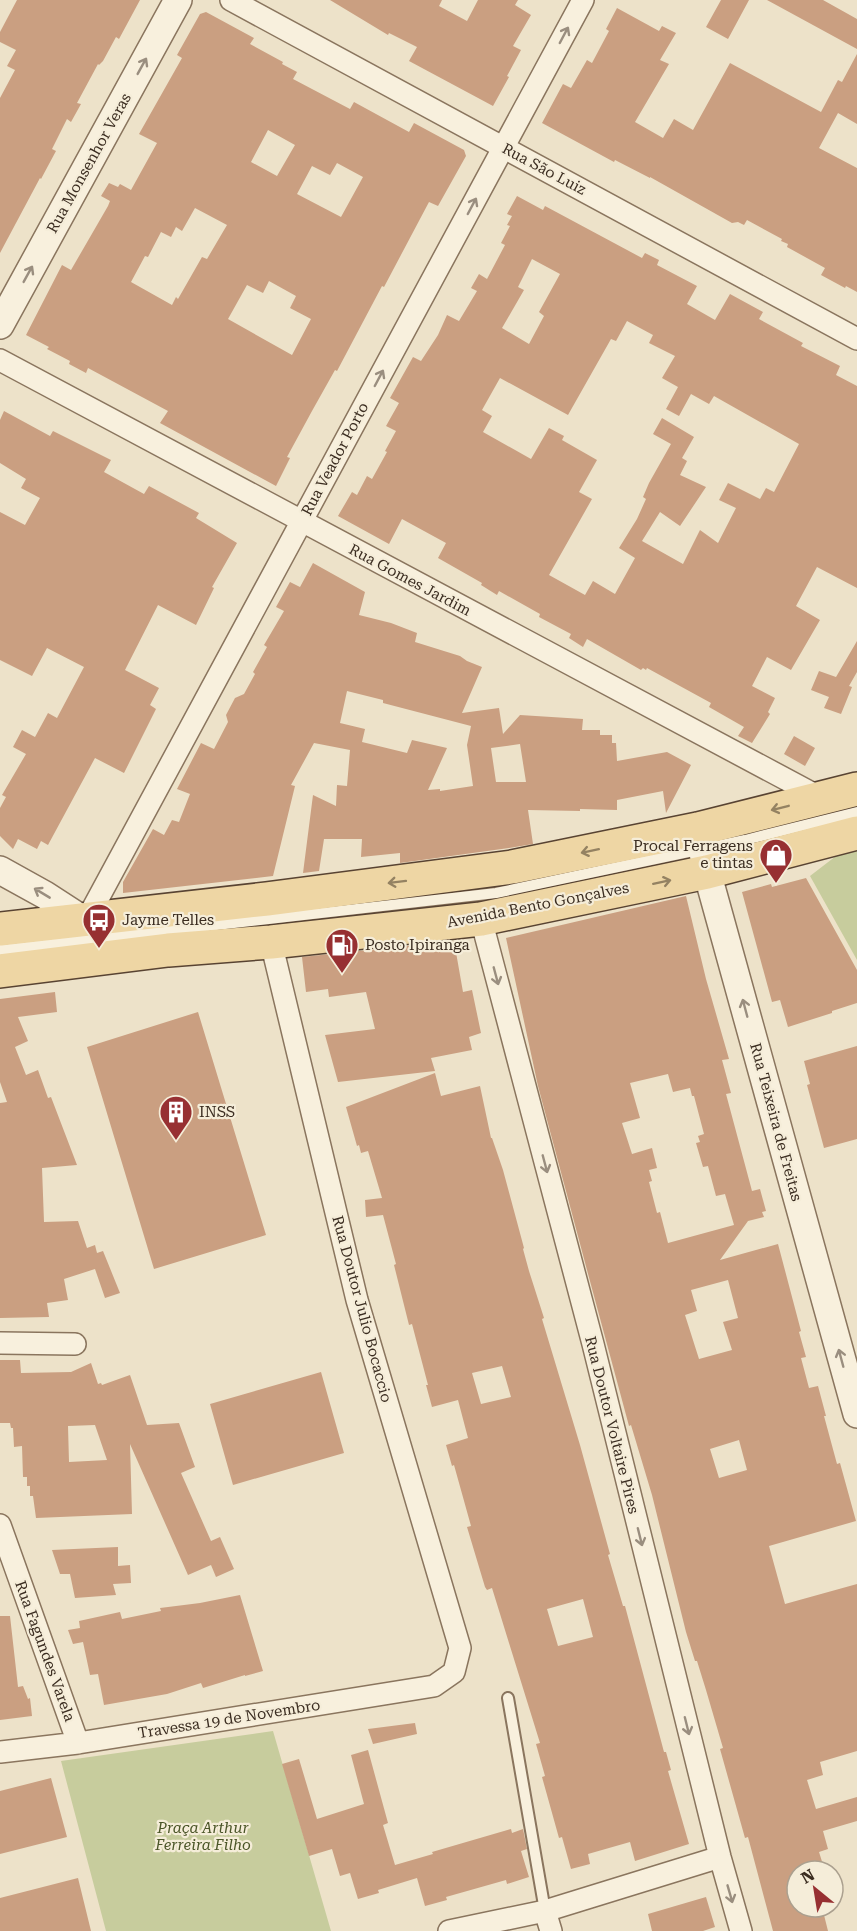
<svg xmlns="http://www.w3.org/2000/svg" width="857" height="1931" font-family="'Roboto Serif',serif">
<style>
.green{fill:#c7cc9d}
.building{fill:#ca9f81;fill-rule:evenodd}
.lines{fill:none;stroke-linecap:round;stroke-linejoin:round}
.service-casing{stroke:#8a755e;stroke-width:14}
.minor-casing{stroke:#8a755e;stroke-width:24}
.tertiary-casing{stroke:#8a755e;stroke-width:30}
.primary-casing{stroke:#584332;stroke-width:36}
.service{stroke:#f8f0dd;stroke-width:10}
.minor{stroke:#f8f0dd;stroke-width:21}
.tertiary{stroke:#f8f0dd;stroke-width:27}
.primary{stroke:#eed6a4;stroke-width:33}
.oneway{stroke:#9a8e7f}
.oneway2{stroke:#948262}
.labels{text-anchor:middle;stroke-width:4.5;stroke-linejoin:round;paint-order:stroke}
.street-label{font-size:15px;fill:#3b2d21;stroke:#f5edd9}
.poi-label{font-size:15px;fill:#3b2d21;stroke:#f5edd9;text-anchor:start}
.park-label{font-size:15px;font-style:italic;fill:#4b5628;stroke:#f5edd9}
</style>
<rect width="100%" height="100%" fill="#ede2c9"/>
<!-- green -->
<path class="green" d="M857,844V960L810,876L849,846Z
M273,1731L331,1931H106L61,1761Z"/>
<!-- building -->
<path class="building" d="M17,0H140L119,39L116,37L103,61L99,65L98,64L77,103L81,104L71,122L67,119L52,149L56,151L41,179L40,178L0,253V98L15,70L7,66L16,50L0,42V32Z
M330,0H442L439,6L467,21L478,0H518L515,5L531,15L513,46L521,50L507,76L509,77L493,106L409,61L417,47L389,33L388,35Z
M721,0H749L728,39L706,27Z
M767,0H823L857,19V49Z
M617,8L659,31L662,26L676,33L660,60L669,64L635,122L663,138L674,119L693,130L730,63L821,112L838,80L842,82L857,54V124L838,113L819,148L857,168V292L846,286L845,288L821,275L825,268L787,247L788,244L781,241L782,239L747,220L744,225L738,222L732,223L650,177V178L615,160L614,162L542,123L563,84L571,88L587,60L592,63L609,31L606,29Z
M206,12L254,38L250,44L283,62L282,64L297,72L293,79L350,109L354,102L409,132L414,123L464,150L466,156L438,206L429,202L384,287L382,286L337,371L335,370L312,411L287,457L290,458L276,486L160,423L168,411L88,368L86,373L69,364L70,361L47,349L49,347L26,335L62,265L71,270L108,206L110,201L101,196L109,183L118,187L120,184L131,190L157,143L139,134L182,58L177,55L200,14ZM268,130L295,145L277,176L251,162ZM337,163L363,177L341,217L297,194L312,166L330,175ZM195,208L227,225L207,259L202,257L178,299L176,297L172,305L131,282L145,256L148,257L161,232L171,237L176,227L182,231ZM269,281L296,296L290,308L311,319L292,355L228,319L247,285L263,293Z
M517,196L543,210L545,206L642,258L645,253L659,260L657,265L697,286L687,304L715,320L730,294L763,312L759,319L803,343L801,346L840,366L836,375L857,386V588L817,567L796,606L820,620L791,670L767,657L752,686L775,698L768,712L770,714L752,743L738,736L744,727L709,707L711,703L647,668L646,670L643,668L641,670L587,639L583,647L569,638L571,634L539,617L540,614L499,591L497,595L481,585L482,583L438,558L446,543L402,519L389,544L338,516L352,492L357,495L367,476L372,479L387,452L385,451L396,431L386,426L399,403L390,398L413,357L421,361L438,335L447,315L459,321L477,291L471,288L479,274L487,279L505,245L501,243L510,226L507,225L512,216L507,214ZM532,259L560,274L539,312L544,316L529,344L502,328L524,290L518,287ZM627,321L653,335L649,343L675,356L662,378L678,387L666,409L679,416L691,394L709,404L714,396L799,444L774,492L766,488L760,499L728,483L719,500L736,508L718,543L700,530L683,564L642,541L660,512L680,526L706,487L680,475L687,461L682,458L694,437L662,418L653,434L671,444L649,483L643,497L646,499L637,519L619,548L635,558L615,594L593,581L585,595L549,575L592,499L579,492L597,460L562,440L564,436L549,428L531,459L483,432L492,416L482,410L500,378L568,415L611,339L616,341Z
M4,411L50,436L53,431L111,460L104,472L144,494L149,486L199,513L196,518L237,543L212,587L214,588L196,625L158,605L125,670L159,688L150,705L156,709L124,773L95,758L48,845L41,841L37,849L18,839L13,849L0,836V808L6,797L2,795L26,754L13,747L22,730L35,737L48,713L57,718L84,667L47,648L32,676L0,660V512L25,525L40,498L21,488L26,479L0,463V420Z
M313,563L365,592L359,615L391,623L417,633L415,642L460,656L467,661L482,667L462,713L499,708L503,734L520,715L583,719L582,730H600V735H612V743H616L617,761L667,752L691,765L666,813L663,791L617,800V810L580,809V811L528,810L533,844L509,848L400,863V853L361,857L362,839H324L319,871L303,873L313,795L336,806L337,785L347,786L350,750L314,743L291,785L295,786L273,876L123,893V882L153,829L164,835L172,820L179,822L190,794L177,789L201,743L214,749L228,722L226,715L235,698L244,694L255,674L253,672L267,647L264,645L284,611L276,607L290,582L300,587ZM347,691L383,700V703L471,726L467,745L473,786L440,791V789L428,790L447,748L412,740L407,753L362,742L365,729L340,723ZM520,744L526,782H496L491,748Z
M857,641V672L849,686L852,687L841,714L824,708L829,697L811,690L819,671L836,677Z
M794,736L815,748L805,766L784,754Z
M806,878L857,970V1003L832,1011V1013L788,1027L780,1000L772,1002L742,892L771,884L772,887Z
M686,896L706,979L729,1059L722,1060L731,1093L726,1094L752,1191L760,1189L766,1211L762,1212L764,1217L748,1221L720,1260L778,1244L801,1331L799,1332L806,1357L801,1358L809,1388L818,1386L826,1416H824L837,1464L840,1463L856,1521L769,1546L785,1604L857,1584V1751L820,1762L823,1775L807,1780L816,1809L857,1797V1821L823,1831L828,1849L819,1852L825,1871H797V1876L793,1877L797,1892V1907H822L828,1931H773L748,1837L745,1838L720,1749L723,1748L706,1690L697,1661H695L686,1632L652,1495L631,1425L629,1426L587,1270L538,1086L506,938ZM668,1074L673,1092L690,1088L692,1096H694L704,1134L698,1136L700,1142L696,1143L703,1167L708,1166L716,1196L725,1194L734,1225L668,1243L660,1212L657,1213L649,1182L652,1181L649,1170L657,1168L652,1148L632,1154L622,1123L640,1118L630,1083ZM728,1280L738,1318L723,1322L732,1350L699,1359L685,1315L697,1311L691,1290ZM739,1440L747,1470L719,1478L710,1449Z
M454,941L463,992L472,990L481,1033L469,1037L472,1050L431,1058L435,1071L338,1082L325,1035L375,1029L366,992L329,997L328,989L306,992L302,957Z
M55,992L57,1012L18,1017L28,1041L15,1047L26,1075L38,1070L48,1098L51,1097L77,1165L42,1168L44,1222L78,1221L87,1248L95,1245L97,1253L103,1251L120,1293L105,1298L95,1269L64,1279L68,1300L47,1303L49,1317L0,1318V1103L7,1102L0,1082V999Z
M198,1012L266,1235L154,1269L87,1047Z
M857,1046V1139L824,1148L807,1085L810,1084L804,1061Z
M435,1073L441,1096L480,1086L491,1138H492L503,1170L524,1248L523,1249L529,1271L544,1318L542,1319L580,1445L610,1554L608,1555L623,1606H625L664,1752H666L671,1770L668,1771L689,1844L635,1861L630,1842L588,1854L590,1864L571,1869L562,1837L559,1838L542,1777L545,1776L536,1744L540,1743L492,1588L487,1590L485,1587L467,1527L471,1526L454,1465L452,1466L446,1445L468,1438L458,1400L432,1407L426,1385H428L412,1324L409,1325L394,1265L396,1264L383,1215L366,1217L365,1200L382,1198L368,1151L361,1153L359,1145L357,1146L346,1107ZM502,1366L511,1397L481,1404L472,1373ZM583,1599L593,1637L558,1646L547,1609Z
M0,1360H20L21,1373L71,1372L91,1363L98,1384L101,1383L102,1385L130,1375L147,1425L179,1423L195,1467L181,1473L211,1541L220,1537L234,1569L216,1577L211,1565L188,1575L130,1444L132,1514L36,1518L33,1496H30V1486H27V1477H23L22,1446L14,1447L13,1428H11L10,1423H0ZM95,1425L107,1460L69,1462L68,1426Z
M321,1372L344,1453L233,1485L210,1404Z
M118,1547V1566L130,1565L131,1583L113,1584L116,1595L75,1598L70,1574H60L52,1550Z
M240,1595L263,1671L245,1676V1675L203,1688L201,1683L167,1694L104,1705L98,1674L90,1675L83,1642L73,1644L68,1630L80,1628L79,1621L120,1612L122,1619L161,1611L160,1608L200,1603Z
M0,1616H10L18,1687L23,1686L28,1699L30,1698L32,1716L0,1720Z
M415,1723L417,1734L373,1744L368,1729Z
M368,1750L388,1823L383,1825L395,1865L433,1854L432,1852L511,1829L512,1833L523,1829L527,1849L521,1851L529,1877L507,1884L506,1880L446,1897L447,1900L425,1906L417,1878L378,1890L379,1893L358,1899L350,1873L340,1876L332,1849L309,1856L282,1764L299,1759L317,1819L364,1804L351,1755Z
M51,1778L67,1837L0,1854V1791Z
M78,1878L91,1931H0V1898Z
M706,1897L715,1927L703,1931H652L648,1914Z"/>
<g class="lines">
<defs>
<path id="service" d="M0,950L496,893L745,840L857,812
M508,1698L545,1911"/>
<path id="minor" d="M231,0L857,339
M0,360L821,798
M87,919L583,0
M481,919L593,1344L720,1857L741,1931
M0,1343L75,1344
M0,1525L78,1743
M0,1752L78,1743L434,1686L454,1672L460,1648L357,1300L271,942
M545,1911L551,1931
M449,1931L545,1911L720,1857"/>
<path id="tertiary" d="M0,325L178,0
M698,829L707,872L857,1414
M0,870L45,895L82,919"/>
<path id="primary" d="M0,929L267,899L512,867L698,829L857,789
M0,971L168,950L271,942L481,919L707,872L857,833"/>
</defs>
<!-- service casing -->
<use href="#service" class="service-casing"/>
<!-- minor casing -->
<use href="#minor" class="minor-casing"/>
<!-- tertiary casing -->
<use href="#tertiary" class="tertiary-casing"/>
<!-- primary casing -->
<use href="#primary" class="primary-casing"/>
<!-- service -->
<use href="#service" class="service"/>
<!-- minor -->
<use href="#minor" class="minor"/>
<!-- tertiary -->
<use href="#tertiary" class="tertiary"/>
<!-- primary -->
<use href="#primary" class="primary"/>
</g>
<!-- one-way arrows -->
<defs><path id="oneway-shaft" d="M-6 0H5M1.5-3L5.5 0L1.5 3" fill="none" stroke-width="1.6" stroke-linecap="round" stroke-linejoin="round" transform="scale(1.5)"/></defs>
<g class="oneway">
<use href="#oneway-shaft" transform="translate(564 35) rotate(-62)"/>
<use href="#oneway-shaft" transform="translate(142 66) rotate(-61)"/>
<use href="#oneway-shaft" transform="translate(472 206) rotate(-62)"/>
<use href="#oneway-shaft" transform="translate(28 274) rotate(-61)"/>
<use href="#oneway-shaft" transform="translate(379 378) rotate(-62)"/>
<use href="#oneway-shaft" transform="translate(42 893) rotate(-149)"/>
<use href="#oneway-shaft" transform="translate(496 976) rotate(75)"/>
<use href="#oneway-shaft" transform="translate(745 1008) rotate(-105)"/>
<use href="#oneway-shaft" transform="translate(545 1164) rotate(75)"/>
<use href="#oneway-shaft" transform="translate(841 1358) rotate(-105)"/>
<use href="#oneway-shaft" transform="translate(640 1537) rotate(76)"/>
<use href="#oneway-shaft" transform="translate(687 1726) rotate(76)"/>
<use href="#oneway-shaft" transform="translate(730 1894) rotate(74)"/>
</g>
<g class="oneway2">
<use href="#oneway-shaft" transform="translate(780 808) rotate(166)"/>
<use href="#oneway-shaft" transform="translate(590 851) rotate(168)"/>
<use href="#oneway-shaft" transform="translate(397 882) rotate(173)"/>
<use href="#oneway-shaft" transform="translate(662 882) rotate(-12)"/>
</g>
<!-- icons -->
<defs>
<symbol id="shop-pin" viewBox="-11 -11 22 30"><path d="M0 17L-7.5 6A9.5 9.5 0 1 1 7.5 6Z" fill="#973032" stroke="#f5edd9"/><path d="M-5-2.5h2.3a2.7 3.5 0 0 1 5.4 0H5L5.5 6h-11ZM-1.5-2.5h3a1.5 2.3 0 0 0-3 0Z" fill="#fff"/></symbol>
<symbol id="bus-pin" viewBox="-11 -11 22 30"><path d="M0 17L-7.5 6A9.5 9.5 0 1 1 7.5 6Z" fill="#973032" stroke="#f5edd9"/><path d="M-5-6H5V4H4V6H2V4H-2V6H-4V4H-5ZM-3.5-4V0h7V-4ZM-3.5 1.2v1.5H-2V1.2ZM2 1.2v1.5H3.5V1.2Z" fill="#fff"/></symbol>
<symbol id="fuel-pin" viewBox="-11 -11 22 30"><path d="M0 17L-7.5 6A9.5 9.5 0 1 1 7.5 6Z" fill="#973032" stroke="#f5edd9"/><path d="M-5.5-6h7V0h2V4h1.3V-2.5L3-4.5l.8-.8L6-3V5H2.5V1h-1V6h-7ZM-4.2-4.7v3.2H.2V-4.7Z" fill="#fff"/></symbol>
<symbol id="building-pin" viewBox="-11 -11 22 30"><path d="M0 17L-7.5 6A9.5 9.5 0 1 1 7.5 6Z" fill="#973032" stroke="#f5edd9"/><path d="M-4-6H4V6H1V3H-1V6H-4ZM-2.5-4.3h1.7v1.8h-1.7ZM.8-4.3h1.7v1.8H.8ZM-2.5-1h1.7V.8h-1.7ZM.8-1h1.7V.8H.8Z" fill="#fff"/></symbol>
</defs>
<g fill-rule="evenodd">
<use href="#shop-pin" x="757" y="836" width="38" height="52"/>
<use href="#bus-pin" x="80" y="901" width="38" height="52"/>
<use href="#fuel-pin" x="323" y="926" width="38" height="52"/>
<use href="#building-pin" x="157" y="1093" width="38" height="52"/>
</g>
<g class="labels">
<!-- street labels -->
<g class="street-label">
<text transform="translate(89 163) rotate(-61)" y="5">Rua Monsenhor Veras</text>
<text transform="translate(544 169) rotate(28)" y="5">Rua São Luiz</text>
<text transform="translate(335 459) rotate(-62)" y="5">Rua Veador Porto</text>
<text transform="translate(410 580) rotate(28)" y="5">Rua Gomes Jardim</text>
<text transform="translate(538 905) rotate(-11)" y="5">Avenida Bento Gonçalves</text>
<text transform="translate(776 1122) rotate(75)" y="5">Rua Teixeira de Freitas</text>
<text transform="translate(362 1309) rotate(75)" y="5">Rua Doutor Julio Bocaccio</text>
<text transform="translate(612 1425) rotate(76)" y="5">Rua Doutor Voltaire Pires</text>
<text transform="translate(45 1651) rotate(70)" y="5">Rua Fagundes Varela</text>
<text transform="translate(229 1719) rotate(-9)" y="5">Travessa 19 de Novembro</text>
</g>
<!-- poi labels -->
<g class="poi-label">
<text x="753" y="851" text-anchor="end">Procal Ferragens<tspan x="753" dy="17">e tintas</tspan></text>
<text x="122" y="925">Jayme Telles</text>
<text x="365" y="950">Posto Ipiranga</text>
<text x="199" y="1117">INSS</text>
</g>
<!-- park labels -->
<g class="park-label">
<text x="203" y="1833">Praça Arthur<tspan x="203" dy="17">Ferreira Filho</tspan></text>
</g>
</g>
<!-- north arrow -->
<g transform="translate(815 1889) rotate(330)"><circle r="28" fill="#f5edd9" stroke="#aba08f" stroke-width="1.5"/>
<path d="M0-4.5L10 22L0 15L-10 22Z" fill="#973032"/>
<text y="-9" font-size="16" font-weight="bold" text-anchor="middle" fill="#3b2d21">N</text>
</g>
</svg>
